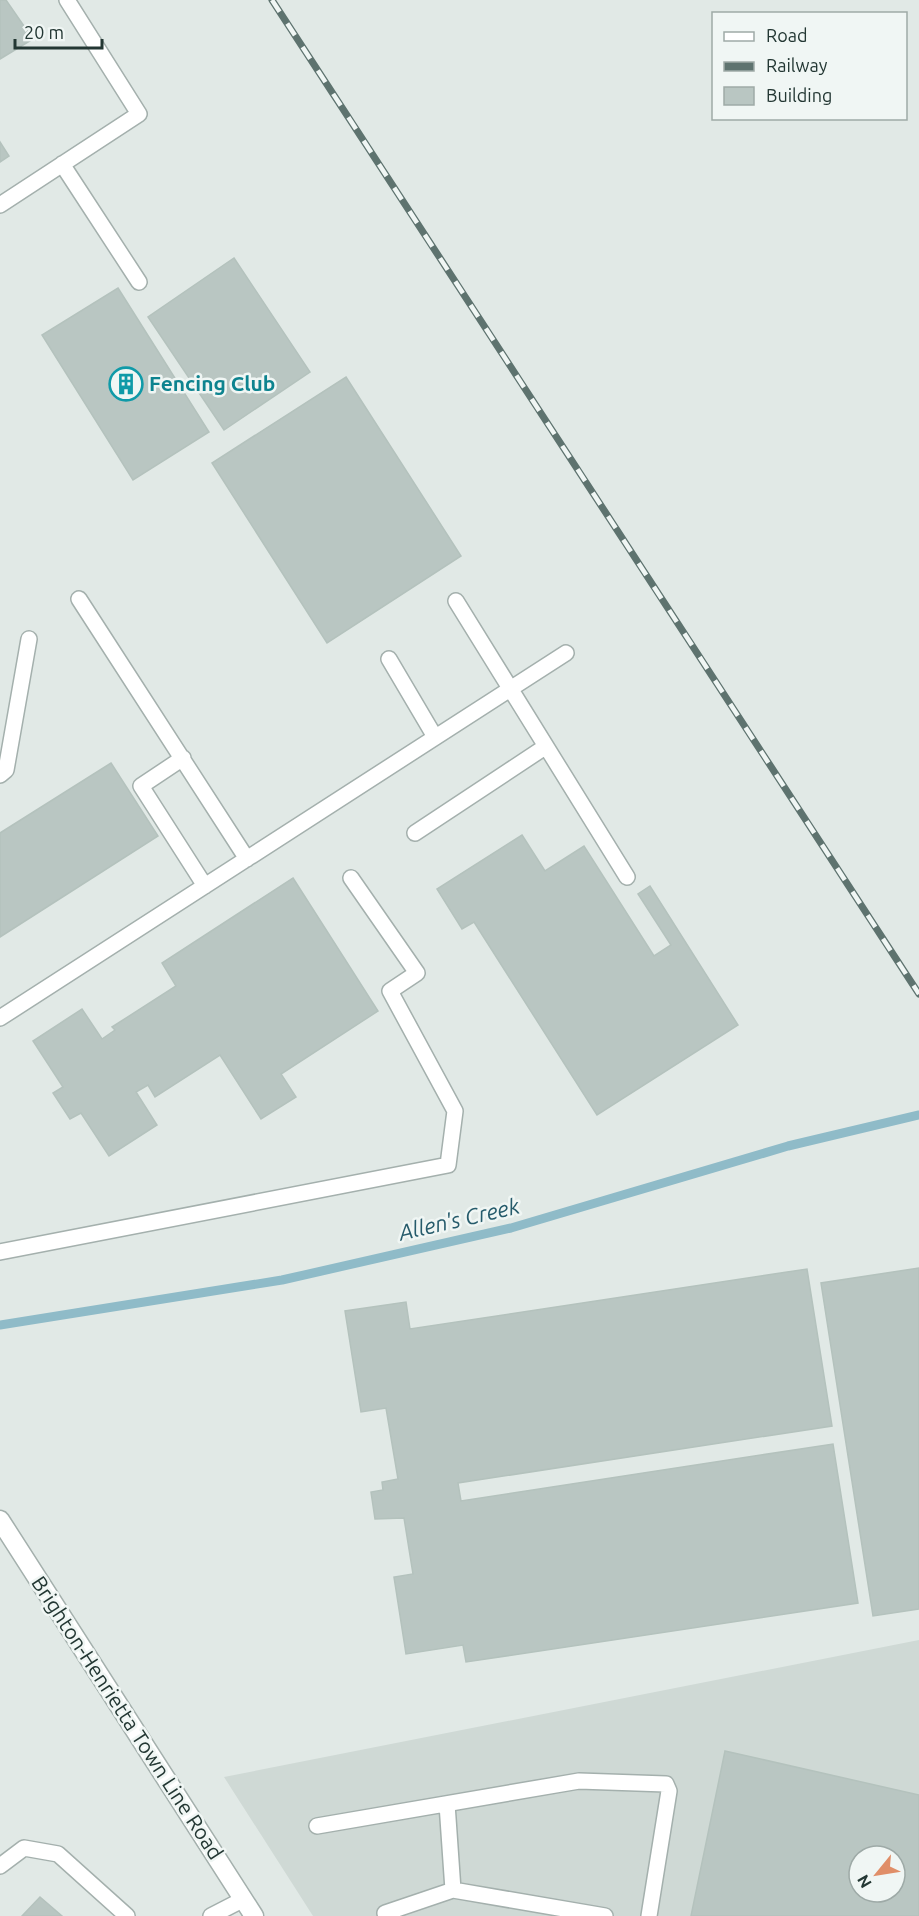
<svg xmlns="http://www.w3.org/2000/svg" width="919" height="1916" font-family="Ubuntu,sans-serif">
<style>
.built{fill:#cfd9d5;fill-rule:evenodd}
.lines{fill:none;stroke-linecap:round;stroke-linejoin:round}
.stream{stroke:#8fbbc8;stroke-width:9}
.building{fill:#b9c6c2;stroke:#b4c2bd;stroke-width:1.5;fill-rule:evenodd}
.service-casing{stroke:#a4b0ad;stroke-width:18}
.tertiary-casing{stroke:#a4b0ad;stroke-width:21}
.service{stroke:#fff;stroke-width:15}
.tertiary{stroke:#fff;stroke-width:18}
.rail-casing{stroke:#5e736f;stroke-width:7}
.rail{stroke:#f0f6f4;stroke-width:4.5;stroke-dasharray:14;stroke-linecap:butt}
.labels{text-anchor:middle;stroke-width:5;stroke-linejoin:round;paint-order:stroke}
.culture-label{font-size:21px;font-weight:bold;fill:#0d838f;stroke:#f0f6f4;text-anchor:start}
.street-label{font-size:21px;fill:#233733;stroke:#f0f6f4}
.water-label{font-size:22px;font-style:italic;fill:#265b6b;stroke:#f0f6f4}
</style>
<rect width="100%" height="100%" fill="#e1e9e6"/>
<!-- built -->
<path class="built" d="M919,1640V1916H313L224,1777ZM859,1856H895V1892H859Z"/>
<g class="lines">
<!-- stream -->
<path class="stream" d="M0,1325L282,1280L511,1228L788,1146L919,1115"/>
</g>
<!-- building -->
<path class="building" d="M0,0H6L33,39L0,59Z
M0,142L9,156L0,162Z
M234,258L310,372L224,430L148,317Z
M118,288L209,432L133,480L42,335Z
M346,377L461,556L327,643L212,463Z
M111,763L158,836L0,937V833Z
M522,835L545,871L584,846L654,956L671,945L638,894L650,886L738,1025L597,1115L474,922L462,929L437,889Z
M293,878L378,1011L281,1074L296,1097L261,1119L220,1055L155,1097L148,1085L136,1092L157,1125L109,1156L81,1113L70,1119L53,1093L63,1087L33,1041L82,1009L102,1039L115,1030L112,1027L176,986L162,963Z
M919,1268V1609L873,1616L821,1283Z
M807,1269L832,1426L458,1483L461,1501L833,1444L858,1603L466,1662L463,1645L406,1654L394,1577L413,1574L404,1518L375,1519L371,1492L383,1490L382,1482L398,1479L386,1408L361,1412L345,1311L406,1302L410,1329Z
M725,1751L919,1795V1916H691ZM859,1856H895V1892H859Z
M40,1897L62,1916H22Z"/>
<g class="lines">
<defs>
<path id="service" d="M62,164L139,282
M0,205L139,114L67,0
M79,599L247,859
M456,601L627,877
M389,659L435,737
M183,758L141,786L205,886
M0,775L6,770L29,639
M415,833L545,747
M0,1018L566,653
M0,1252L448,1165L455,1111L390,991L417,973L351,878
M447,1804L453,1890
M317,1826L579,1781L666,1784L669,1791L649,1916
M0,1866L24,1848L58,1854L127,1916
M385,1913L453,1890L605,1916
M211,1916L244,1899"/>
<path id="tertiary" d="M0,1520L254,1916"/>
</defs>
<!-- service casing -->
<use href="#service" class="service-casing"/>
<!-- tertiary casing -->
<use href="#tertiary" class="tertiary-casing"/>
<!-- service -->
<use href="#service" class="service"/>
<!-- tertiary -->
<use href="#tertiary" class="tertiary"/>
<defs>
<path id="rail" d="M272,0L919,994"/>
</defs>
<!-- rail casing -->
<use href="#rail" class="rail-casing"/>
<!-- rail -->
<use href="#rail" class="rail"/>
</g>
<!-- icons -->
<defs>
<symbol id="building-ring" viewBox="-11 -11 22 22"><circle r="9.5" fill="#f0f6f4" stroke="#0f9aa8" stroke-width="1.5"/><path d="M-4-6H4V6H1V3H-1V6H-4ZM-2.5-4.3h1.7v1.8h-1.7ZM.8-4.3h1.7v1.8H.8ZM-2.5-1h1.7V.8h-1.7ZM.8-1h1.7V.8H.8Z" fill="#0f9aa8"/></symbol>
</defs>
<g fill-rule="evenodd">
<use href="#building-ring" x="107" y="365" width="38" height="38"/>
</g>
<g class="labels">
<!-- culture labels -->
<g class="culture-label">
<text x="149" y="391">Fencing Club</text>
</g>
<!-- street labels -->
<g class="street-label">
<text transform="translate(127 1718) rotate(57)" y="7">Brighton-Henrietta Town Line Road</text>
</g>
<!-- water labels -->
<g class="water-label">
<text transform="translate(459 1219) rotate(-13)" y="8">Allen's Creek</text>
</g>
</g>
<!-- legend -->
<rect x="712" y="12" width="195" height="108" fill="#f0f6f4" stroke="#9eaaa7" stroke-width="1.5"/>
<rect x="724" y="32" width="30" height="9" fill="#ffffff" stroke="#9eaaa7" stroke-width="1.5"/>
<text x="766" y="42" font-size="18" fill="#233733">Road</text>
<rect x="724" y="62" width="30" height="9" fill="#5e736f" stroke="#9eaaa7" stroke-width="1.5"/>
<text x="766" y="72" font-size="18" fill="#233733">Railway</text>
<rect x="724" y="87" width="30" height="18" fill="#b9c6c2" stroke="#9eaaa7" stroke-width="1.5"/>
<text x="766" y="102" font-size="18" fill="#233733">Building</text>
<!-- north arrow -->
<g transform="translate(877 1874) rotate(240)"><circle r="28" fill="#f0f6f4" stroke="#9eaaa7" stroke-width="1.5"/>
<path d="M0-4.5L10 22L0 15L-10 22Z" fill="#e08e68"/>
<text y="-9" font-size="16" font-weight="bold" text-anchor="middle" fill="#233733">N</text>
</g>
<!-- scale -->
<path d="M15 39v9h87v-9" fill="none" stroke="#233733" stroke-width="3"/>
<text x="24" y="39" font-size="18" fill="#233733" stroke="#f0f6f4" stroke-width="4.5" paint-order="stroke">20 m</text>
</svg>
